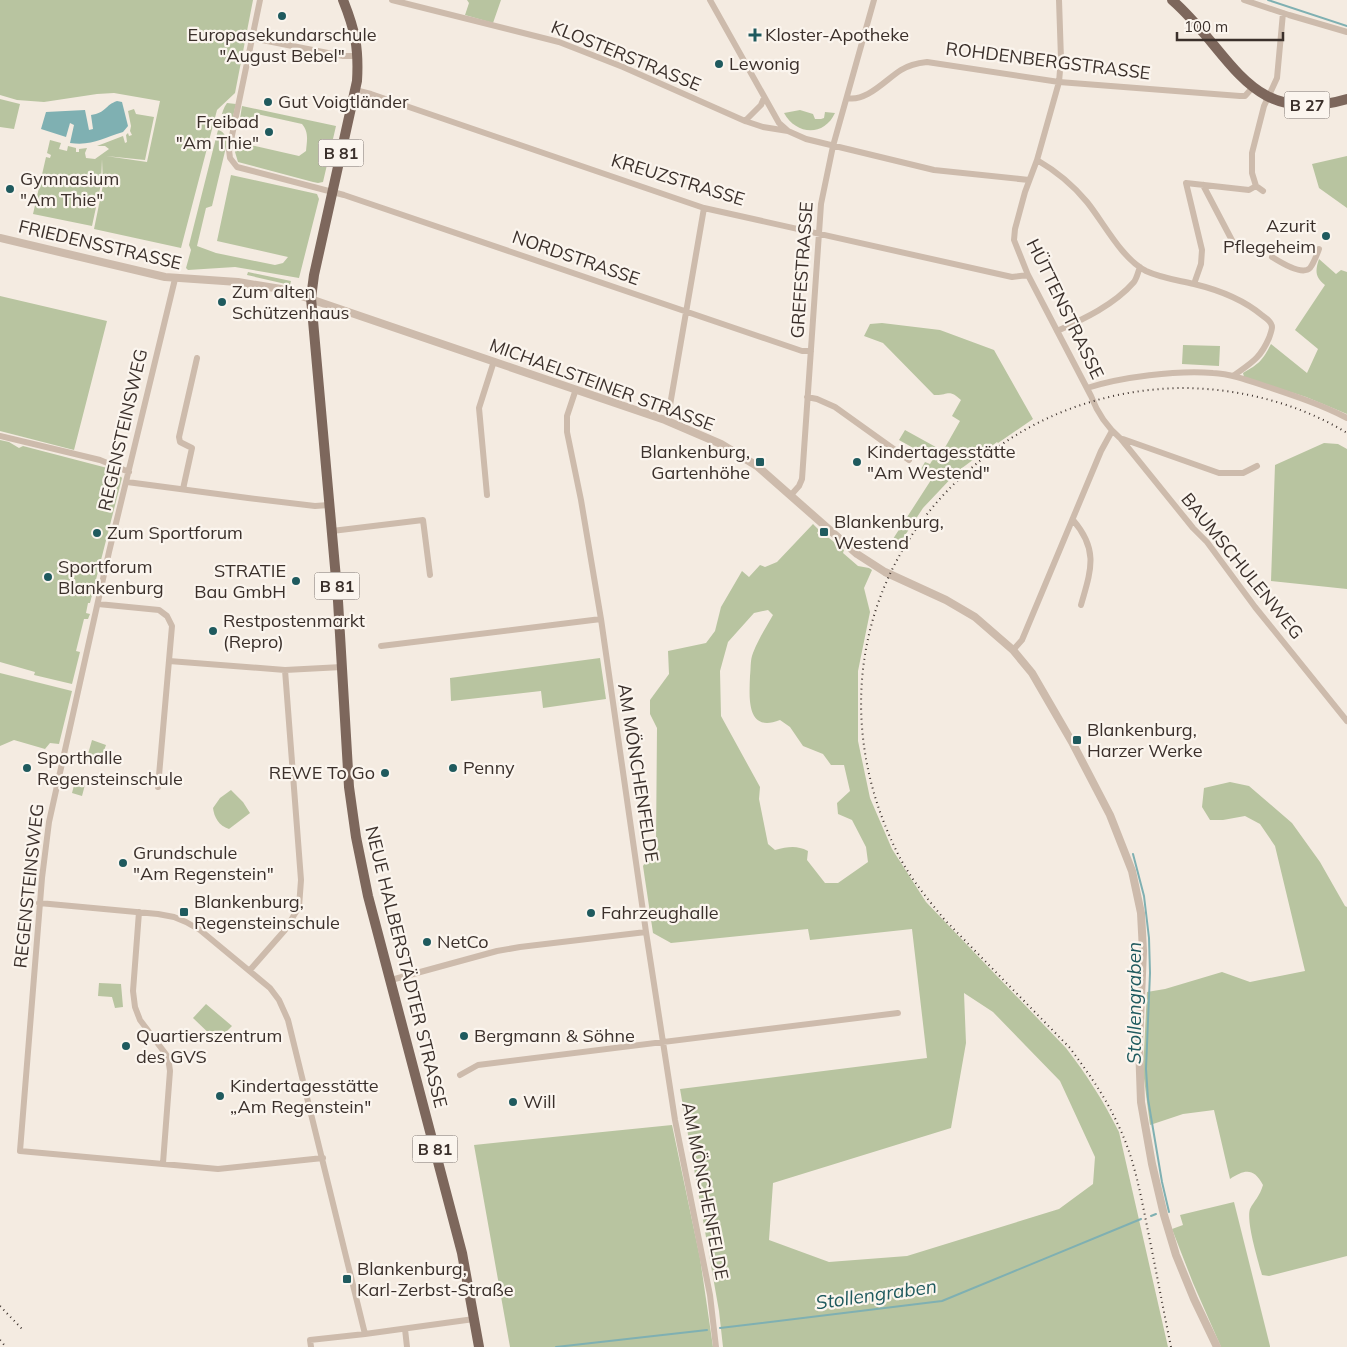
<svg xmlns="http://www.w3.org/2000/svg" width="1347" height="1347" font-family="Mulish,sans-serif">
<style>
.green{fill:#b8c4a0;fill-rule:evenodd}
.water{fill:#7fb0b2}
.lines{fill:none;stroke-linecap:round;stroke-linejoin:round}
.stream{stroke:#7fb0b2;stroke-width:2}
.minor{stroke:#cdbbac;stroke-width:6}
.tertiary{stroke:#cdbbac;stroke-width:8}
.primary{stroke:#7d675c;stroke-width:10}
.rail{stroke:#3b302b;stroke-width:2;stroke-dasharray:1 4;stroke-linecap:butt}
.poi-dot{fill:#1f5a5e;stroke:#fbf5ee;stroke-width:2}
.labels{text-anchor:middle;stroke-width:4.5;stroke-linejoin:round;paint-order:stroke}
.shield{fill:#fbf5ee;stroke:#756b66;stroke-width:1}
.shield-label{font-size:16px;font-weight:bold;fill:#3b302b}
.poi-label{font-size:18px;fill:#3b302b;stroke:#fbf5ee;text-anchor:start}
.street-label{font-size:18px;fill:#3b302b;stroke:#fbf5ee}
.water-label{font-size:19px;font-style:italic;fill:#1f5a5e;stroke:#fbf5ee}
</style>
<rect width="100%" height="100%" fill="#f4ebe1"/>
<!-- green -->
<path class="green" d="M0,0H253L235,93L217,110L181,248L94,229L103,185L102,159L101,184L92,226L33,214L46,157L50,158L51,155L47,153L50,140L61,143L59,149L67,151L68,146L76,148V152H79V149L87,148L85,153L86,158L95,159L109,149L105,146H97L123,136L125,143L127,142L126,135L128,133L129,136L132,135L130,131L131,126L128,111L134,109L136,114L154,117L145,160L106,156L147,162L160,101L114,93L97,94L44,102L17,100L0,95Z
M467,0H501L493,23L465,15L469,3Z
M0,99L20,104L14,129L0,127Z
M227,103L236,104L231,125L228,128L224,127C219,120 222,110 227,103Z
M242,106L336,126L323,182L318,183L313,182L238,162L235,152L238,142L299,156L306,151C307,140 309,132 302,124L257,114L255,122L240,119Z
M800,110L813,114L815,119H821L824,118L825,112L835,113C824,137 796,135 784,113Z
M218,130C226,132 227,140 226,147L212,206L206,208L197,246L216,253L275,265L283,263L288,257L217,241L231,175L317,194L319,199L299,278L235,267L188,270L186,268L191,250L189,245Z
M1347,156V208L1319,188L1312,164Z
M1319,259L1336,274L1341,270L1347,272V414L1306,397L1244,377L1243,373C1259,364 1263,360 1271,344L1307,373L1318,349L1295,330L1325,285C1315,277 1315,271 1319,259Z
M248,272L291,281L290,285L247,275Z
M0,296L107,321L74,450L0,431Z
M882,323L940,330L994,350L1033,419L998,443L997,442L958,471L940,490L923,508L898,546L891,542L931,480L920,471L925,462L930,464L933,459L899,440L905,430L943,451L960,421L952,416L961,400C948,388 948,396 934,395L883,343L864,336L870,324Z
M1183,345L1220,346L1219,366L1182,364Z
M0,440L9,442L19,448L23,446L115,470L122,478L90,603H88L86,613L90,614L88,619H84L76,651L80,652L72,684L34,675L35,672L0,662Z
M1324,443L1338,444L1347,449V589L1271,581L1275,465Z
M813,524L819,530L817,533L821,537L824,534L844,550L843,553L858,566L869,568L872,570L864,588L870,612L858,671V741L870,798L892,849L926,902L1066,1048C1087,1075 1104,1102 1119,1132L1168,1347H723L719,1311L680,1089L927,1058L912,929L810,940L808,929L671,943L653,933L643,866L656,845L657,728L650,714V700L669,674L668,651L706,643L715,631L721,607L742,571L749,577L760,565L765,567L777,562ZM768,610L773,615C766,627 758,640 753,653C750,660 751,669 750,676C749,700 747,733 780,720L790,727L803,746L823,754L831,765H844L850,791L837,803L838,814L852,820L866,847L868,862L838,883H825L807,860L808,851C796,845 788,847 775,850L768,844L759,799L760,787L721,716L720,671L728,642L754,613ZM964,993L993,1012L1060,1081L1095,1157L1093,1184L1059,1209L907,1256L829,1262L769,1240L773,1183L951,1128L966,1043Z
M600,658L606,699L543,708L541,691L451,701L450,678Z
M0,673L72,691L59,744L50,743L45,749L14,740L0,746Z
M92,740L106,745L99,765L86,761Z
M76,778L86,781L82,796L72,793Z
M1230,782L1249,786L1292,823L1320,862L1345,906L1347,907V1256L1269,1276L1262,1275C1258,1260 1246,1222 1250,1209C1254,1201 1260,1196 1263,1185C1254,1168 1245,1169 1230,1179L1214,1110L1183,1114L1150,1125L1143,1071L1147,992L1165,989L1222,972L1250,982L1305,971L1275,846L1260,824L1245,816L1223,820H1210L1202,807L1204,788Z
M231,790L243,802L250,813L229,829C219,826 214,817 213,808L220,798Z
M99,983L121,984L123,1007L115,1008L112,997L98,996Z
M206,1004L232,1026L217,1041L193,1018Z
M672,1125L700,1258L713,1347H510L474,1145Z
M1234,1202L1270,1346V1347H1221L1193,1283L1172,1229L1183,1225L1180,1215Z"/>
<!-- water -->
<path class="water" d="M117,101L122,102L128,126L123,132C102,138 93,146 70,143L74,125L70,123L66,137L41,129L46,112L85,110L89,130L93,129L91,115C106,113 105,105 117,101Z"/>
<g class="lines">
<!-- stream -->
<path class="stream" d="M1268,0L1347,26
M1133,854L1144,896L1149,938L1150,973L1146,1069L1148,1099L1162,1182L1169,1212
M1151,1216L1156,1214
M720,1328L942,1301L1141,1219
M556,1347L707,1330"/>
<!-- minor -->
<path class="minor" d="M260,0L229,150L230,158L237,167L344,195L802,351H811
M392,0L559,42L623,67L745,121L763,127L788,131
M710,0L779,123L788,131L806,139L934,170L1029,180
M1059,0L1061,59L1059,82L1037,160L1025,192L1015,229L1014,240L1028,275L1091,396C1097,412 1108,428 1121,439L1193,528L1207,542L1255,607L1347,721
M1244,0L1289,15L1347,32
M252,38L343,56H358
M355,90L371,94L704,208L1012,277L1028,275
M847,98C867,102 885,80 901,70C909,65 918,63 927,62L1059,82L1240,96H1245L1253,87
M745,121L761,105L764,98
M1037,160C1056,171 1073,185 1087,202C1104,223 1121,258 1146,271C1161,278 1177,280 1194,284C1219,290 1243,299 1263,316C1266,318 1272,322 1272,327C1272,330 1270,335 1269,338C1260,359 1251,363 1233,376
M1203,185L1236,248
M1263,191L1256,186L1252,173V153L1264,106L1277,78L1283,13
M1272,257C1280,262 1302,276 1310,268C1314,263 1317,254 1319,249
M175,279L109,552L49,822L42,878L20,1151L218,1169L323,1158
M1194,284L1201,264L1202,250L1186,183L1249,190L1256,186
M1057,331C1084,319 1114,305 1134,282C1137,278 1138,272 1140,267
M1087,388C1121,377 1177,370 1213,373C1232,374 1250,381 1268,387C1295,396 1322,405 1347,418
M807,397L817,399L835,407L909,460
M665,420L669,411L704,208
M0,436L100,460L129,472
M1123,439L1219,473H1243L1257,466
M127,482L248,498L315,506L329,505
M183,489L192,448L180,442L179,437L197,358
M487,495L479,408L494,361
M791,495L799,486L802,479L821,204L833,146L874,0
M1073,520C1099,550 1091,570 1081,605
M332,531L423,520L430,575
M98,604L159,610L167,616L172,626L158,787
M381,646L601,619
M1013,650L1022,640L1101,451L1112,431
M169,661L285,670L342,667
M39,903L158,914L174,917L186,922L200,930L270,988L279,1000L288,1020L365,1334L474,1319
M139,912L133,991L135,1007L140,1020L168,1057L170,1071L163,1163
M646,932L675,1120L710,1295L716,1347
M250,970L285,930L299,907L301,880L285,670
M391,980L497,951L520,947L646,932L601,619L581,500L567,432V416L576,389
M460,1075L478,1065L898,1013
M405,1329L407,1347
M311,1347L310,1340L365,1334"/>
<!-- tertiary -->
<path class="tertiary" d="M0,238L165,277L238,282L281,289L665,420L721,444L757,466L857,554L885,572L946,600L975,617L1013,650L1032,673L1072,742L1110,815L1132,871L1141,913L1143,951L1139,1044L1141,1102L1152,1164L1164,1215L1176,1255L1194,1299L1217,1347"/>
<!-- primary -->
<path class="primary" d="M343,0C355,30 359,48 357,81L314,275L311,298L338,601L349,787L356,837L368,896L462,1253L479,1347
M1172,0C1233,53 1248,128 1347,99"/>
<!-- rail -->
<path class="rail" d="M0,1306L23,1330
M0,1340L6,1347
M1171,1347C1163,1308 1156,1270 1148,1231C1141,1197 1135,1161 1120,1129C1107,1099 1089,1074 1070,1048L944,919C927,898 909,877 897,852C826,709 862,549 990,453C1046,410 1116,388 1186,388C1242,389 1300,404 1347,433"/>
</g>
<!-- markers -->
<g class="poi-dot">
<circle cx="282" cy="16" r="5"/>
<path d="M752.5 27.5h5v5h5v5h-5v5h-5v-5h-5v-5h5z"/>
<circle cx="719" cy="64" r="5"/>
<circle cx="268" cy="102" r="5"/>
<circle cx="269" cy="132" r="5"/>
<circle cx="10" cy="189" r="5"/>
<circle cx="1326" cy="236" r="5"/>
<circle cx="222" cy="302" r="5"/>
<rect x="755" y="457" width="10" height="10" rx="2.5"/>
<circle cx="857" cy="462" r="5"/>
<rect x="819" y="527" width="10" height="10" rx="2.5"/>
<circle cx="97" cy="533" r="5"/>
<circle cx="48" cy="577" r="5"/>
<circle cx="296" cy="581" r="5"/>
<circle cx="213" cy="631" r="5"/>
<rect x="1072" y="735" width="10" height="10" rx="2.5"/>
<circle cx="27" cy="768" r="5"/>
<circle cx="453" cy="768" r="5"/>
<circle cx="385" cy="773" r="5"/>
<circle cx="123" cy="863" r="5"/>
<rect x="179" y="907" width="10" height="10" rx="2.5"/>
<circle cx="591" cy="913" r="5"/>
<circle cx="427" cy="942" r="5"/>
<circle cx="464" cy="1036" r="5"/>
<circle cx="126" cy="1046" r="5"/>
<circle cx="220" cy="1096" r="5"/>
<circle cx="513" cy="1102" r="5"/>
<rect x="342" y="1274" width="10" height="10" rx="2.5"/>
</g>
<g class="labels">
<!-- shield labels -->
<g class="shield">
<rect x="1284.5" y="91.5" width="45" height="27" rx="4"/>
<rect x="318.5" y="139.5" width="45" height="27" rx="4"/>
<rect x="314.5" y="572.5" width="45" height="27" rx="4"/>
<rect x="412.5" y="1135.5" width="45" height="27" rx="4"/>
</g>
<g class="shield-label">
<text x="1307" y="111">B 27</text>
<text x="341" y="159">B 81</text>
<text x="337" y="592">B 81</text>
<text x="435" y="1155">B 81</text>
</g>
<!-- poi labels -->
<g class="poi-label">
<text x="282" y="41" text-anchor="middle">Europasekundarschule<tspan x="282" dy="21">"August Bebel"</tspan></text>
<text x="765" y="41">Kloster-Apotheke</text>
<text x="729" y="70">Lewonig</text>
<text x="278" y="108">Gut Voigtländer</text>
<text x="259" y="128" text-anchor="end">Freibad<tspan x="259" dy="21">"Am Thie"</tspan></text>
<text x="20" y="185">Gymnasium<tspan x="20" dy="21">"Am Thie"</tspan></text>
<text x="1316" y="232" text-anchor="end">Azurit<tspan x="1316" dy="21">Pflegeheim</tspan></text>
<text x="232" y="298">Zum alten<tspan x="232" dy="21">Schützenhaus</tspan></text>
<text x="750" y="458" text-anchor="end">Blankenburg,<tspan x="750" dy="21">Gartenhöhe</tspan></text>
<text x="867" y="458">Kindertagesstätte<tspan x="867" dy="21">"Am Westend"</tspan></text>
<text x="834" y="528">Blankenburg,<tspan x="834" dy="21">Westend</tspan></text>
<text x="107" y="539">Zum Sportforum</text>
<text x="58" y="573">Sportforum<tspan x="58" dy="21">Blankenburg</tspan></text>
<text x="286" y="577" text-anchor="end">STRATIE<tspan x="286" dy="21">Bau GmbH</tspan></text>
<text x="223" y="627">Restpostenmarkt<tspan x="223" dy="21">(Repro)</tspan></text>
<text x="1087" y="736">Blankenburg,<tspan x="1087" dy="21">Harzer Werke</tspan></text>
<text x="37" y="764">Sporthalle<tspan x="37" dy="21">Regensteinschule</tspan></text>
<text x="463" y="774">Penny</text>
<text x="375" y="779" text-anchor="end">REWE To Go</text>
<text x="133" y="859">Grundschule<tspan x="133" dy="21">"Am Regenstein"</tspan></text>
<text x="194" y="908">Blankenburg,<tspan x="194" dy="21">Regensteinschule</tspan></text>
<text x="601" y="919">Fahrzeughalle</text>
<text x="437" y="948">NetCo</text>
<text x="136" y="1042">Quartierszentrum<tspan x="136" dy="21">des GVS</tspan></text>
<text x="474" y="1042">Bergmann &amp; Söhne</text>
<text x="230" y="1092">Kindertagesstätte<tspan x="230" dy="21">„Am Regenstein"</tspan></text>
<text x="523" y="1108">Will</text>
<text x="357" y="1275">Blankenburg,<tspan x="357" dy="21">Karl-Zerbst-Straße</tspan></text>
</g>
<!-- street labels -->
<g class="street-label">
<text transform="translate(626 56) rotate(22)" y="6">KLOSTERSTRASSE</text>
<text transform="translate(1048 61) rotate(7)" y="6">ROHDENBERGSTRASSE</text>
<text transform="translate(678 180) rotate(17)" y="6">KREUZSTRASSE</text>
<text transform="translate(100 245) rotate(13)" y="6">FRIEDENSSTRASSE</text>
<text transform="translate(576 258) rotate(19)" y="6">NORDSTRASSE</text>
<text transform="translate(802 270) rotate(-86)" y="6">GREFESTRASSE</text>
<text transform="translate(1065 309) rotate(64)" y="6">HÜTTENSTRASSE</text>
<text transform="translate(602 385) rotate(20)" y="6">MICHAELSTEINER STRASSE</text>
<text transform="translate(123 430) rotate(-77)" y="6">REGENSTEINSWEG</text>
<text transform="translate(1242 566) rotate(51)" y="6">BAUMSCHULENWEG</text>
<text transform="translate(638 773) rotate(81)" y="6">AM MÖNCHENFELDE</text>
<text transform="translate(29 886) rotate(-84)" y="6">REGENSTEINSWEG</text>
<text transform="translate(406 967) rotate(76)" y="6">NEUE HALBERSTÄDTER STRASSE</text>
<text transform="translate(705 1191) rotate(79)" y="6">AM MÖNCHENFELDE</text>
</g>
<!-- water labels -->
<g class="water-label">
<text transform="translate(1134 1003) rotate(-90)" y="7">Stollengraben</text>
<text transform="translate(876 1294) rotate(-8)" y="7">Stollengraben</text>
</g>
</g>
<!-- scale -->
<path d="M1177 32v8h106v-8" fill="none" stroke="#3b302b" stroke-width="2.5"/>
<text x="1184" y="32" font-size="15" fill="#3b302b" stroke="#fbf5ee" stroke-width="4" paint-order="stroke">100 m</text>
</svg>
